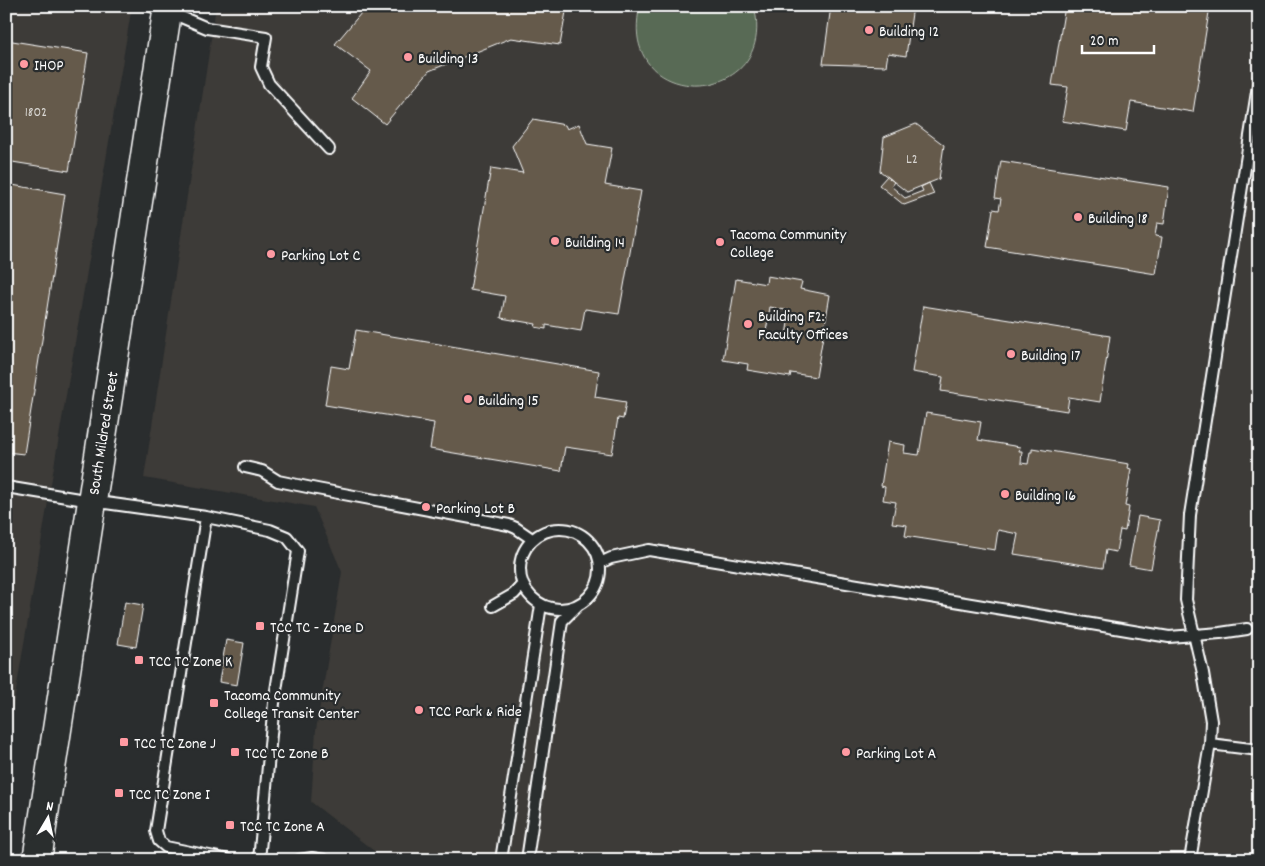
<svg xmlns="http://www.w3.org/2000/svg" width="1265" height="866" font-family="Dekko,sans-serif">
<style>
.built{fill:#3c3a37}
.green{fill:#596b54;stroke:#acb5aa}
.building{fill:#655a4c;stroke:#fff;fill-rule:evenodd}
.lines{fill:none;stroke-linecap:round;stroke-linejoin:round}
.service-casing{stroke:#fff;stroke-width:14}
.secondary-casing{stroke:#fff;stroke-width:31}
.service{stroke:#2a2d2e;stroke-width:10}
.secondary{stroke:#2a2d2e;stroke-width:28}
.poi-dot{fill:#ff9aa2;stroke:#2a2d2e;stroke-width:2}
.labels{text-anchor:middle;stroke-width:4.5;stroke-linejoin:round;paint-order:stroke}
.number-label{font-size:14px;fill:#d8d6d2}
.poi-label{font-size:16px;fill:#fff;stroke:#2a2d2e;text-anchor:start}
.street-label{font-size:16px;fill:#fff;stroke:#2a2d2e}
</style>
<rect width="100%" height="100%" fill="#2a2d2e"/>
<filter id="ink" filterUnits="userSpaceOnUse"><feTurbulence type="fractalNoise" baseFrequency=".02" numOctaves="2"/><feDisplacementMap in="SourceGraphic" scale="10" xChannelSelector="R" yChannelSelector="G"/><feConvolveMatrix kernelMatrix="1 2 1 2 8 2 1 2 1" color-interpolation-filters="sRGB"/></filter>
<g filter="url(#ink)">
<!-- built -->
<path class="built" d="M6,6H132L6,750Z
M216,6H1259V860H381L374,851L311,802L316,730L342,572L314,507L144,478Z"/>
<!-- green -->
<path class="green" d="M640,6H754C780,110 614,113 640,6Z"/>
<!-- building -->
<path class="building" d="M367,6H567L560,45L511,38L429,71L385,124L352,98L371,71L335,44Z
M831,6H913L906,56L888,53L886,66L823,64Z
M1065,6H1210L1193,112L1131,102L1126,131L1062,121L1068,87L1052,85Z
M6,40L88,53L69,171L6,161Z
M533,119L565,125L567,129L579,124L587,144L612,148L605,185L641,191L619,314L585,309L581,331L546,325V329L535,327L536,324L501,318L505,296L470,290L491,168L523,173L512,146Z
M916,124L944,145L939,179L907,192L880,171L884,137Z
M1001,161L1169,187L1164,224L1157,223L1155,236L1162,237L1156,274L987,247L993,209L999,210L1001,199L995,198Z
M887,176L894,182L891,186L905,198L923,191L921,187L929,183L934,194L904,205L879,185Z
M6,184L65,194L24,454L6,452Z
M767,276L802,282L800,289L830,295L816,377L791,373L790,377L747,370L748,364L723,360L736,279L766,284ZM770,307L790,311L785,341L765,338Z
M923,306L1110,336L1100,402L1069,397L1067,411L941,391L943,377L912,372Z
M356,330L599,371L595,397L626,402L623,419L618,418L612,454L565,447L561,471L430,449L434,423L325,405L331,366L349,369Z
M926,413L981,422L978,440L1020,447L1019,451H1022L1021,463L1028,464L1030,452H1032V448L1129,464L1128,468L1131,469L1125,506L1129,507L1125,531L1120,530L1116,552L1106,550L1103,568L1014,554L1018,534L998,530L995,550L905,536L907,525L892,523L896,502L883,500L885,487L881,486L888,442L905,445L904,453L919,455Z
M1138,516L1160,520L1151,569L1129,565Z
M125,602L143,605L136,647L118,644Z
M226,640L244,643L237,685L219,682Z"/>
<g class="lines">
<defs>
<path id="service" d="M151,6L167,11L207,28L266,37L261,67L269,84L329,149
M245,467L262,471L278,481L317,489L509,525L516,528L532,539
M6,487L91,501L206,517L270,530L287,537L298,551L274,703L259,860
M206,517L156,831L159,841L166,847L229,860
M520 569a40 40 0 1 1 80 0a40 40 0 1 1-80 0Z
M600,563L611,558L649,550L1169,637L1220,633L1247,629
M493,606L514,594L522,585
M1210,744L1259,750
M299,860L312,858L325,860
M501,860L541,605
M527,860L562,621L578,605
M1190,860L1210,744L1211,721L1203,673L1186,600L1190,515L1259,79"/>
<path id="secondary" d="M37,860L168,6"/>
</defs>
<!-- service casing -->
<use href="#service" class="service-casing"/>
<!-- secondary casing -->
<use href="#secondary" class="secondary-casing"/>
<!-- service -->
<use href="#service" class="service"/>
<!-- secondary -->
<use href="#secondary" class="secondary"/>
</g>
</g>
<!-- markers -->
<g class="poi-dot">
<circle cx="869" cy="30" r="5"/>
<circle cx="408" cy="57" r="5"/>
<circle cx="24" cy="64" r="5"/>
<circle cx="1078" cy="217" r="5"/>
<circle cx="555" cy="241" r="5"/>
<circle cx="720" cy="242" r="5"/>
<circle cx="271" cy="254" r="5"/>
<circle cx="748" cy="324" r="5"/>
<circle cx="1011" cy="354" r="5"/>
<circle cx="468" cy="399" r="5"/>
<circle cx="1005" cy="494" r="5"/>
<circle cx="426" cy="507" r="5"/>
<rect x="255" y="621" width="10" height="10" rx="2.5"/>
<rect x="134" y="655" width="10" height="10" rx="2.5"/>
<rect x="209" y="698" width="10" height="10" rx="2.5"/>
<circle cx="419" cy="710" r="5"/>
<rect x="119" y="737" width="10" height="10" rx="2.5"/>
<rect x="230" y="747" width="10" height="10" rx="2.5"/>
<circle cx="846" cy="752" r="5"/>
<rect x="114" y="788" width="10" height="10" rx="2.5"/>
<rect x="225" y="820" width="10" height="10" rx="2.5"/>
</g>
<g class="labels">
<!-- number labels -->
<g class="number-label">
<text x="36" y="116">1802</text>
<text x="912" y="163">L2</text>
</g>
<!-- poi labels -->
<g class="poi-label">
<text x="879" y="36">Building 12</text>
<text x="418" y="63">Building 13</text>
<text x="34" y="70">IHOP</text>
<text x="1088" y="223">Building 18</text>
<text x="730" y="239">Tacoma Community<tspan x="730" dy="18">College</tspan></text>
<text x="565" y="247">Building 14</text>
<text x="281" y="260">Parking Lot C</text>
<text x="758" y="321">Building F2:<tspan x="758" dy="18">Faculty Offices</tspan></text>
<text x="1021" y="360">Building 17</text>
<text x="478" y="405">Building 15</text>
<text x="1015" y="500">Building 16</text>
<text x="436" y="513">Parking Lot B</text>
<text x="270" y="632">TCC TC - Zone D</text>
<text x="149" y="666">TCC TC Zone K</text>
<text x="224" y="700">Tacoma Community<tspan x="224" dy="18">College Transit Center</tspan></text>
<text x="429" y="716">TCC Park &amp; Ride</text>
<text x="134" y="748">TCC TC Zone J</text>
<text x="245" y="758">TCC TC Zone B</text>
<text x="856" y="758">Parking Lot A</text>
<text x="129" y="799">TCC TC Zone I</text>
<text x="240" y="831">TCC TC Zone A</text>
</g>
<!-- street labels -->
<g class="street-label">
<text transform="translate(102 433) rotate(-81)" y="6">South Mildred Street</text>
</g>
</g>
<!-- margin -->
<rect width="1265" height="866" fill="none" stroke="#2a2d2e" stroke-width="25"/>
<rect x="12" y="12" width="1240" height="841" fill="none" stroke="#fff" stroke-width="2" filter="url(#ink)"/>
<!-- north arrow -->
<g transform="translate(48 818) rotate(9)" stroke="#2a2d2e" stroke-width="4" paint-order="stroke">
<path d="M0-4L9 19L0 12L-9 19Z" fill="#ffffff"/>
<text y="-8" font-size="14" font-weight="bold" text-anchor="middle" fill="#ffffff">N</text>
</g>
<!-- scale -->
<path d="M1082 45v8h72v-8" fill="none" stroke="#ffffff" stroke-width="2.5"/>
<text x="1090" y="45" font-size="15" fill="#ffffff" stroke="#2a2d2e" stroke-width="4" paint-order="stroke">20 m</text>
</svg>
